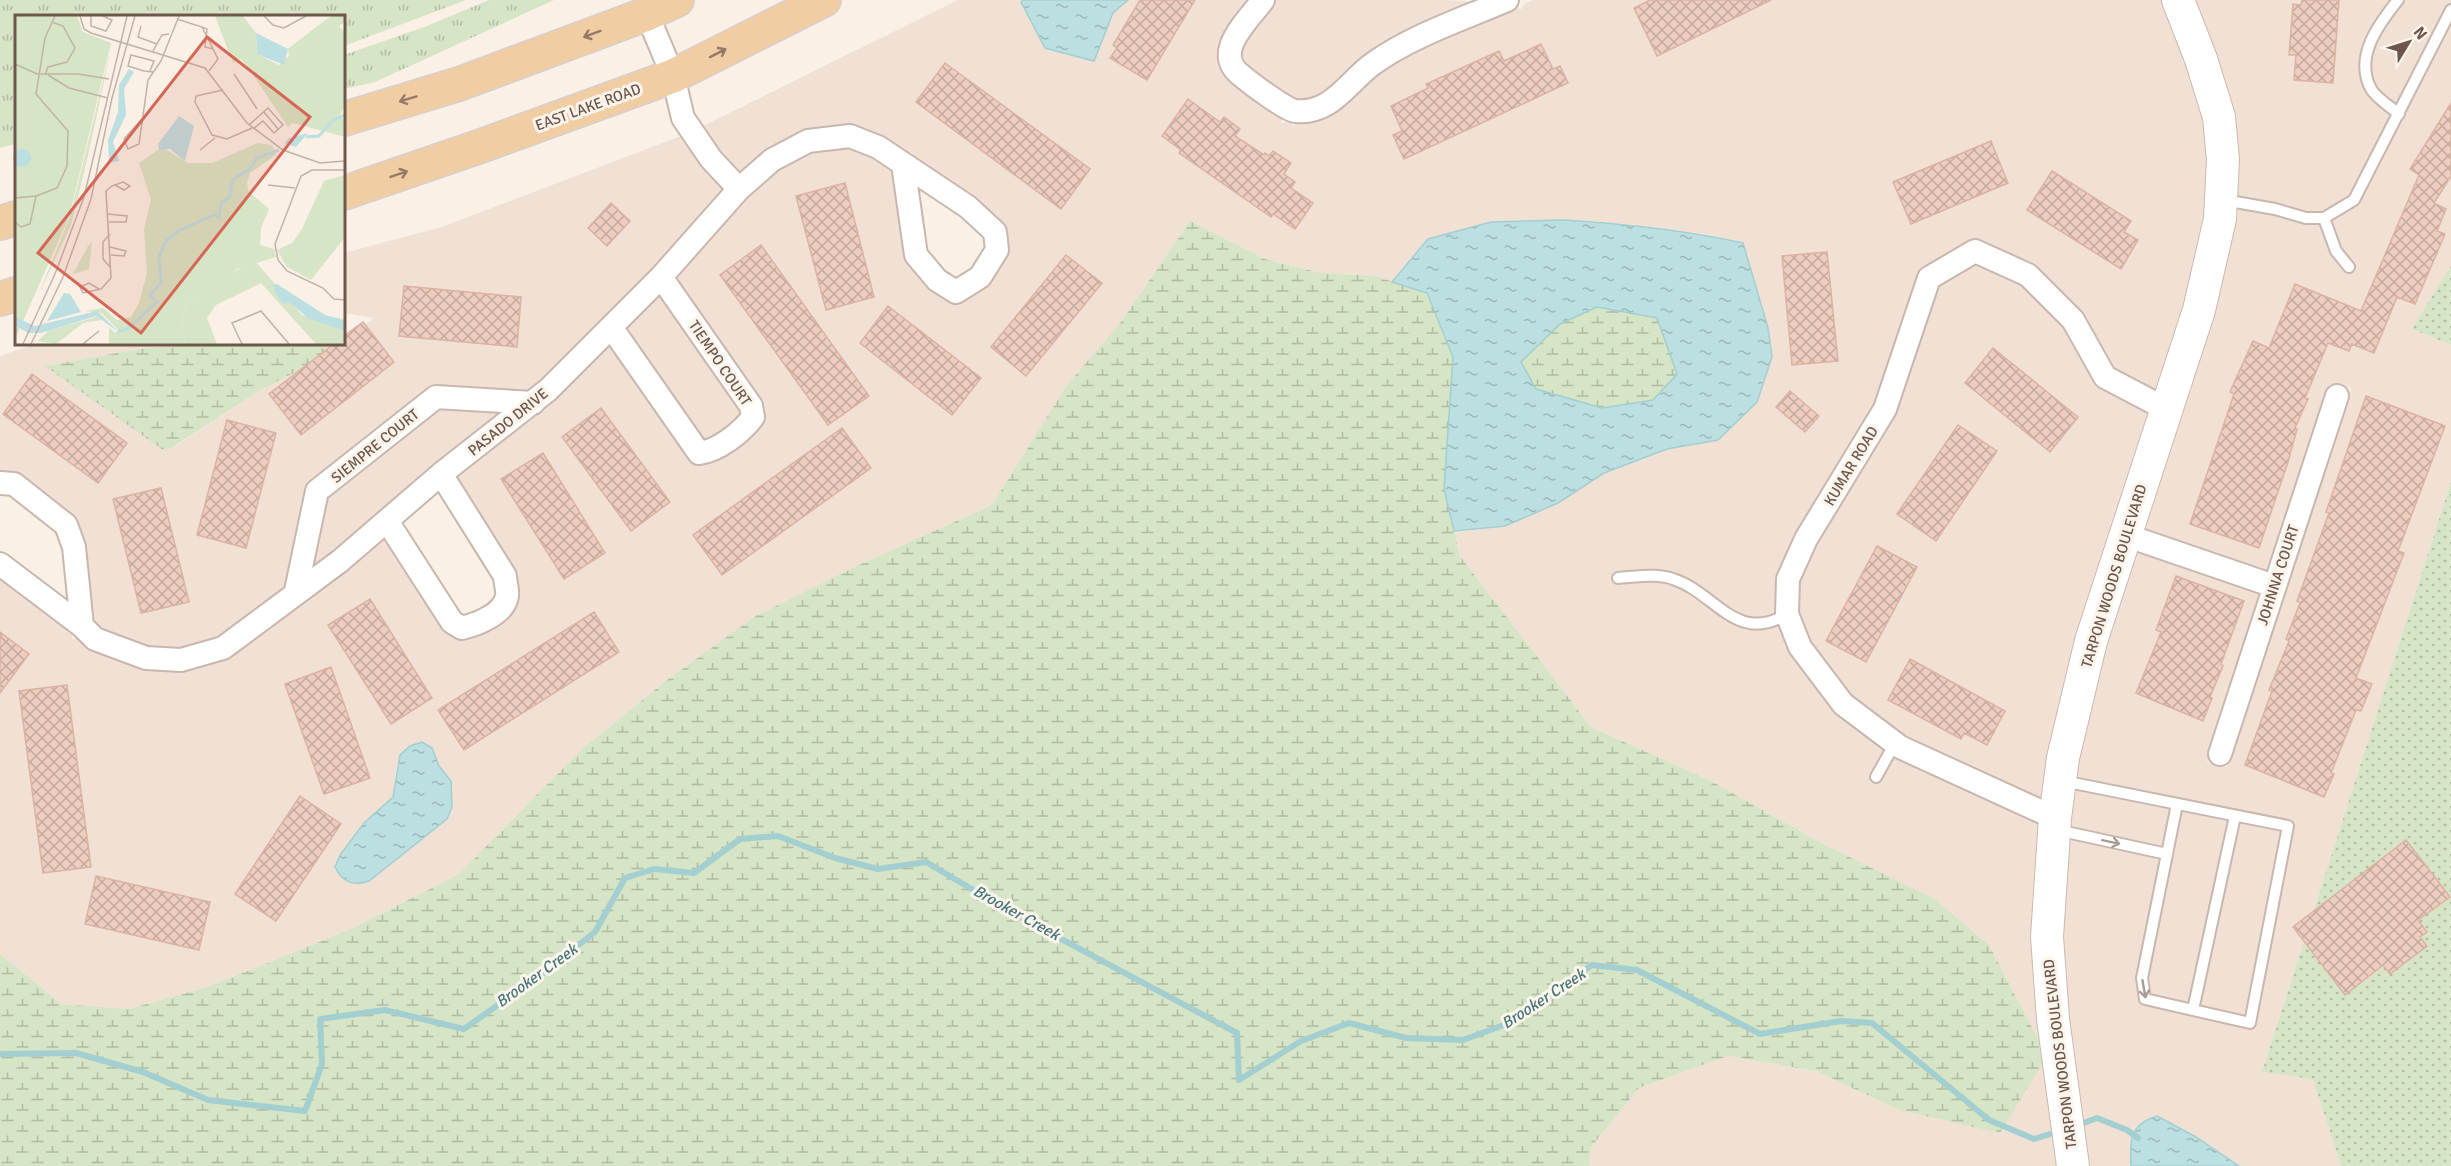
<svg xmlns="http://www.w3.org/2000/svg" width="2451" height="1166" font-family="Signika,sans-serif">
<style>
.residential{fill:#f0e1d4;fill-rule:evenodd}
.grass{fill:url(#grass-dots)}
.wetland{fill:url(#wetland-marsh)}
.park{fill:url(#park-tufts)}
.water{fill:url(#water-ripples);stroke:#a3cfd1;stroke-width:1.5;fill-rule:evenodd}
.lines{fill:none;stroke-linecap:round;stroke-linejoin:round}
.stream{stroke:#a3cfd1;stroke-width:6}
.building{fill:url(#building-cross-hatch);stroke:#ddb2a2;stroke-width:1.5}
.lane-casing{stroke:#c9b7ad;stroke-width:14}
.street-casing{stroke:#c9b7ad;stroke-width:26}
.secondary-casing{stroke:#ceb8ad;stroke-width:34}
.primary-casing{stroke:#d7d0cd;stroke-width:36}
.lane{stroke:#fff;stroke-width:10}
.street{stroke:#fff;stroke-width:22}
.secondary{stroke:#fff;stroke-width:32}
.primary{stroke:#f1cda4;stroke-width:33}
.oneway{stroke:#967a67}
.oneway2{stroke:#a99a94}
.labels{text-anchor:middle;stroke-width:6;stroke-linejoin:round;paint-order:stroke}
.street-label{font-size:15px;fill:#6f564d;stroke:#fdf4eb}
.water-label{font-size:16px;font-style:italic;fill:#47777a;stroke:#fdf4eb}
.inset-river{fill:none;stroke:#bcdfe1;stroke-width:3}
.inset-road{fill:none;stroke:#c2b2a8;stroke-width:1.5}
.view{fill:#d66757;fill-opacity:0.15;stroke:#d66757;stroke-width:3}
.inset-edge{fill:none;stroke:#6f564d;stroke-width:3}
</style>
<defs>
<pattern id="grass-dots" width="8" height="8" patternUnits="userSpaceOnUse" patternTransform="scale(1.5)"><rect width="8" height="8" fill="#d5e5c5"/><path d="M2 2h.1M6 6h.1" fill="none" stroke="#b1bca2" stroke-width="1.8" stroke-linecap="round"/></pattern>
<pattern id="wetland-marsh" width="20" height="14" patternUnits="userSpaceOnUse" patternTransform="scale(1.5)"><rect width="20" height="14" fill="#d5e5c5"/><path d="M1 5h8M5 5V1M11 12h8M15 12V8" fill="none" stroke="#b1bca2"/></pattern>
<pattern id="park-tufts" width="24" height="20" patternUnits="userSpaceOnUse" patternTransform="scale(1.5)"><rect width="24" height="20" fill="#d5e5c5"/><path d="M3 7l-1-3M5 7V3M7 7l1-3M15 17l-1-3M17 17v-4M19 17l1-3" fill="none" stroke="#b1bca2"/></pattern>
<pattern id="water-ripples" width="26" height="14" patternUnits="userSpaceOnUse" patternTransform="scale(1.5)"><rect width="26" height="14" fill="#bcdfe1"/><path d="M2 4q2-2 4 0t4 0M15 11q2-2 4 0t4 0" fill="none" stroke="#9db8b9"/></pattern>
<pattern id="building-cross-hatch" width="8" height="8" patternUnits="userSpaceOnUse" patternTransform="scale(1.5)"><rect width="8" height="8" fill="#eccdc0"/><path d="M0 0l8 8M0 8l8-8" fill="none" stroke="#c3a99e"/></pattern>
</defs>
<rect width="100%" height="100%" fill="#faf0e5"/>
<!-- residential -->
<path class="residential" d="M958,0H1023L1021,2L1113,13L1128,0H1250L1220,41L1218,48L1219,64L1232,84L1282,117L1281,123L1289,122L1294,126L1298,122L1323,119L1348,101L1379,72L1422,47L1516,8L1522,9L1524,4L1533,0H2166L2208,120L2209,218L2188,309L2081,639L2047,1056L1989,945L1932,898L1827,846L1711,781L1591,727L1460,556L1454,531L1505,526L1558,503L1604,473L1667,449L1717,440L1768,328L1743,243L1705,234L1627,224L1566,220L1491,222L1428,239L1392,282L1375,276L1321,273L1265,259L1190,221L1120,323L1067,385L992,505L861,564L667,680L582,749L459,874L351,929L250,970L201,989L128,1009L60,1004L0,954V578L72,632V639L78,638L90,649L141,668L228,657L245,646L299,602L305,603L306,597L384,537L443,628L455,637L463,639L476,635L514,570L456,476L535,414H542L543,408L609,344L691,461L700,464L710,462L764,414L761,400L675,276L747,196L778,169L811,151L848,147L872,157L893,171L905,257L928,287L949,301L1008,248L1003,224L974,199L913,158L912,152L907,153L883,137L855,126L741,174L720,152L703,126ZM422,742L432,748L439,766L451,781L452,807L447,819L364,823L393,797L397,765L410,746Z
M1275,0H1444L1476,2L1315,100L1297,101L1248,67L1240,53V49Z
M2190,0H2451V266L2412,329L2451,345V482L2262,1072L2313,1079L2341,1166H2084L2058,936L2074,759L2132,548L2261,593L2207,762L2227,767L2351,388L2330,384L2268,572L2139,527L2231,220Z
M681,136L701,165L725,190L654,269L530,392L438,386L311,483L286,586L219,638L181,649L150,647L102,630L93,621L85,545L77,520L21,476L0,471V356L35,344H190L139,349L46,366L174,447L257,392L325,357L374,318L344,313V253L442,227Z
M659,294L741,411L740,417L704,442L625,328Z
M438,408L505,412L334,553L312,568L327,497Z
M1728,1056L1816,1071L1899,1110L2046,1056L2062,1166H1589L1591,1147L1639,1088Z"/>
<!-- grass -->
<path class="grass" d="M2451,266V345L2412,329Z
M2451,482V1166H2341L2313,1079L2262,1072Z"/>
<!-- wetland -->
<path class="wetland" d="M1190,221L1265,259L1321,273L1375,276L1427,293L1453,357L1444,489L1460,556L1591,727L1711,781L1827,846L1933,898L1989,945L2047,1056L2000,1133L1899,1110L1816,1071L1728,1056L1639,1088L1591,1147L1589,1166H0V954L61,1004L128,1009L201,989L250,970L351,929L459,874L582,749L667,680L756,616L861,564L992,505L1067,385L1120,323Z
M1598,307L1657,318L1677,374L1653,400L1602,408L1536,389L1521,362L1560,324Z
M190,344H342L325,357L257,392L173,447L163,450L45,366L139,349Z"/>
<!-- park -->
<path class="park" d="M0,0H466L344,46V16H16V144L0,148Z
M489,0H554L375,82L344,89V55L427,26Z"/>
<!-- water -->
<path class="water" d="M1023,0H1128L1113,13L1094,61L1045,48L1021,2Z
M1566,220C1626,224 1685,230 1743,243L1768,328L1772,357L1757,402L1718,440L1667,449L1604,473L1558,503L1505,526L1454,531L1444,489L1453,357L1427,293L1392,282L1428,239L1491,222ZM1597,307L1657,318L1677,374L1653,400L1602,408L1536,389L1521,362L1560,324Z
M422,742L432,748L439,766L451,781L452,807L447,819L369,881C353,886 343,883 335,867L340,855L364,823L393,797L400,755L410,746Z
M2157,1116L2196,1137L2239,1166H2131C2130,1140 2129,1125 2157,1116Z"/>
<g class="lines">
<!-- stream -->
<path class="stream" d="M0,1054L76,1053L143,1072L208,1100L305,1111L322,1064L320,1019L385,1010L464,1029L543,973L595,932L625,878L654,869L694,873L740,839L778,836L835,858L878,869L926,862L1007,910L1237,1033L1239,1080L1301,1041L1349,1023L1406,1038L1463,1040L1504,1025L1592,965L1637,970L1760,1034L1841,1021L1872,1023L1989,1120L2034,1139L2050,1134
M2084,1123L2097,1118L2127,1130L2138,1138"/>
</g>
<!-- building -->
<path class="building" d="M1140,0H1195L1147,80L1110,58L1117,48L1113,45Z
M1650,0H1771L1657,56L1634,8Z
M2302,0H2339L2333,83L2294,80L2296,55H2289L2293,4L2301,5Z
M1541,44L1553,69L1560,66L1568,83L1404,159L1393,135L1402,131L1391,106L1428,88L1426,84L1499,51L1504,61Z
M945,63L1090,169L1061,209L916,102Z
M1188,99L1220,122L1224,117L1240,129L1235,136L1264,155L1265,153L1269,156L1273,151L1291,163L1284,174L1295,182L1291,188L1313,203L1295,229L1273,214L1271,217L1179,153L1181,150L1162,136Z
M2451,103V176L2434,203L2446,209L2437,231L2445,234L2415,304L2397,297L2374,353L2352,344L2349,351L2328,343L2305,398L2308,399L2295,428L2297,429L2288,462L2259,548L2190,524L2234,394L2230,392L2253,341L2269,348L2295,284L2361,311L2419,175L2410,169Z
M1991,141L2008,183L1911,224L1893,182Z
M2052,171L2131,221L2124,232L2138,240L2121,269L2027,210Z
M845,183L874,297L826,310L796,196Z
M611,203L630,221L607,246L588,228Z
M761,245L869,396L828,425L720,275Z
M1827,252L1838,361L1792,365L1782,256Z
M1066,255L1102,283L1026,376L991,347Z
M404,286L521,297L517,347L399,336Z
M888,306L981,378L952,415L860,343Z
M363,322L394,362L301,435L269,394L334,344H344V336Z
M1993,348L2078,417L2050,452L1965,383Z
M32,374L127,443L98,483L3,414Z
M1790,391L1819,416L1805,432L1776,407Z
M2366,396L2445,426L2398,551L2404,553L2356,678L2372,684L2361,711L2356,710L2331,773L2334,774L2324,797L2245,765L2272,691L2269,690L2289,641L2286,639L2300,603L2297,601L2329,513L2326,512Z
M601,408L670,502L631,531L562,437Z
M227,420L276,433L246,548L197,535Z
M1958,425L1997,451L1936,541L1897,514Z
M842,428L871,468L722,575L693,535Z
M543,453L605,553L564,579L501,479Z
M161,488L189,602L141,613L113,499Z
M1877,546L1917,567L1866,662L1826,641Z
M2176,576L2244,601L2221,664L2223,666L2210,697L2212,698L2203,721L2136,693L2161,632L2156,630Z
M370,599L432,698L391,724L328,625Z
M594,612L619,652L464,750L438,710Z
M0,632L29,654L0,693Z
M1910,659L2005,711L1987,745L1964,733L1961,739L1888,700Z
M331,667L370,778L324,794L285,684Z
M67,685L91,867L43,873L19,691Z
M300,796L341,824L276,921L235,894Z
M2406,840L2450,897L2418,920L2427,932L2420,937L2427,946L2390,974L2383,965L2345,995L2293,927Z
M96,876L210,902L199,950L85,924Z"/>
<g class="lines">
<defs>
<path id="lane" d="M2398,0C2378,25 2354,57 2371,89C2376,98 2391,107 2399,114
M2224,200L2275,209L2306,218H2324L2354,200L2451,10
M2324,218L2336,251L2349,267
M1618,578C1635,577 1656,573 1673,579C1716,593 1736,645 1787,614
M1876,777L1895,743
M2057,830L2167,854L2142,978L2145,999L2250,1023L2288,826L2063,781
M2167,854L2177,804
M2193,1010L2235,816"/>
<path id="street" d="M1263,0C1247,22 1211,53 1242,76C1250,83 1288,111 1295,111C1332,115 1348,81 1374,63C1414,35 1463,19 1507,0
M647,14L673,76L683,118L711,159L739,189
M611,327L699,453C718,451 742,432 753,417L751,406L661,277
M0,483L14,484L66,525L74,547L82,626
M387,521L452,622L462,628C478,624 504,614 507,596C508,590 505,582 505,576L441,474
M2125,535L2274,586
M0,564L82,626L95,639L146,658L181,660L223,648L340,561L441,474L548,390L661,277L739,189L772,160L808,141L850,136L878,147L968,207L995,232L997,250L980,277L956,292L937,280L916,255L903,164
M296,591L317,491L436,397L533,403
M2220,754L2337,396
M2055,818L1900,747L1843,704L1800,647L1787,614L1788,579L1806,539L1885,409L1929,278L1975,251L2028,275L2073,320L2105,377L2166,409"/>
<path id="secondary" d="M2073,1166L2053,1019L2047,937L2055,818L2063,758L2091,641L2199,310L2220,219L2223,160L2219,117L2201,59L2178,0"/>
<path id="primary" d="M344,119L459,84L647,14L677,0
M344,193L481,146L673,76L824,0
M0,223L16,218
M0,299L16,294"/>
</defs>
<!-- lane casing -->
<use href="#lane" class="lane-casing"/>
<!-- street casing -->
<use href="#street" class="street-casing"/>
<!-- secondary casing -->
<use href="#secondary" class="secondary-casing"/>
<!-- primary casing -->
<use href="#primary" class="primary-casing"/>
<!-- lane -->
<use href="#lane" class="lane"/>
<!-- street -->
<use href="#street" class="street"/>
<!-- secondary -->
<use href="#secondary" class="secondary"/>
<!-- primary -->
<use href="#primary" class="primary"/>
</g>
<!-- one-way arrows -->
<defs><path id="oneway-shaft" d="M-6 0H5M1.5-3L5.5 0L1.5 3" fill="none" stroke-width="1.6" stroke-linecap="round" stroke-linejoin="round" transform="scale(1.5)"/></defs>
<g class="oneway">
<use href="#oneway-shaft" transform="translate(592 34) rotate(160)"/>
<use href="#oneway-shaft" transform="translate(718 53) rotate(-27)"/>
<use href="#oneway-shaft" transform="translate(408 99) rotate(163)"/>
<use href="#oneway-shaft" transform="translate(399 174) rotate(-19)"/>
</g>
<g class="oneway2">
<use href="#oneway-shaft" transform="translate(2111 842) rotate(12)"/>
<use href="#oneway-shaft" transform="translate(2144 989) rotate(80)"/>
</g>
<g class="labels">
<!-- street labels -->
<g class="street-label">
<text transform="translate(588 107) rotate(-20)" y="5">EAST LAKE ROAD</text>
<text transform="translate(720 363) rotate(56)" y="5">TIEMPO COURT</text>
<text transform="translate(508 422) rotate(-39)" y="5">PASADO DRIVE</text>
<text transform="translate(375 446) rotate(-39)" y="5">SIEMPRE COURT</text>
<text transform="translate(1851 466) rotate(-59)" y="5">KUMAR ROAD</text>
<text transform="translate(2278 575) rotate(-72)" y="5">JOHNNA COURT</text>
<text transform="translate(2114 576) rotate(-73)" y="5">TARPON WOODS BOULEVARD</text>
<text transform="translate(2060 1054) rotate(-97)" y="5">TARPON WOODS BOULEVARD</text>
</g>
<!-- water labels -->
<g class="water-label">
<text transform="translate(1017 912) rotate(29)" y="6">Brooker Creek</text>
<text transform="translate(536 975) rotate(-36)" y="6">Brooker Creek</text>
<text transform="translate(1543 998) rotate(-33)" y="6">Brooker Creek</text>
</g>
</g>
<!-- overview -->
<g transform="translate(15 15)">
<rect width="330" height="330" fill="#faf0e5"/>
<path d="M200,1H228L241,18L242,39L264,50L274,41L273,34L305,9L316,1H330V7L324,11L330,18V90L324,102L330,105V122L278,108L273,112L232,51L225,44L218,48ZM240,246L287,300L330,316V329H301L246,268L201,290L192,303L202,329H171L167,310L170,292L212,260Z" fill="#d5e5c5"/>
<path d="M243,128L257,130L261,140L235,158L232,168L234,177L254,194L246,213L245,230L259,234L261,242L222,254L170,292L167,310L171,329H94V312L100,318L104,316L87,298L71,296L88,293L102,305L116,302L124,288L132,258L129,214L136,185L124,148L147,132L173,148H197ZM330,160V222L296,265L272,252L262,235L277,228L287,214L309,166ZM77,227L74,254L58,259L73,231ZM81,302L87,305L68,308L41,329L23,326L33,316Z" fill="#d5e5c5"/>
<path d="M0,1H62L68,17L96,28L54,202L0,324ZM97,29L73,141L56,210L23,281L55,202Z" fill="#d5e5c5"/>
<path d="M241,18L273,34L269,50L242,39ZM114,54L119,57L109,74L111,100L98,127L104,146L94,148L93,125L103,97L104,70ZM164,101L179,111L170,146L155,134L144,135L143,129ZM293,118L281,132L269,128L274,123ZM-2 143a9 9 0 1 1 18 0a9 9 0 1 1-18 0ZM262,269L310,300L330,305V316L293,303L274,287L268,289L261,279L258,270ZM49,278L55,279L66,297L32,306ZM82,296L104,317L81,301L26,318H13L0,310V302L20,311Z" fill="#bcdfe1"/>
<path class="inset-river" d="M291,122L304,121L318,105L330,100M103,317L114,313L142,287L135,280L146,268L144,243L150,227L163,216L199,200L204,203L206,189L215,181L218,164L235,154L242,143L264,135"/>
<path class="inset-road" d="M65,1L69,14L76,18L190,53L232,108L268,135L305,148L330,146M76,1V11L91,16L97,5L88,1M249,1L258,10L269,13L291,1M162,4L187,12L203,44L194,56M126,11L123,22L142,29M187,12L192,14L190,32L198,34M138,36L147,20L154,19M0,49L22,59H63L94,64M135,56L139,46L116,40L113,51L129,56L138,57M219,59L242,94M30,60L33,52L52,47L60,33L48,11L37,7M33,60L54,73L93,83M208,75L181,81L180,87L197,120L212,124L237,113M249,97L263,114M127,104L109,124L113,134L124,129L133,65L146,46L164,1M234,110L253,93L268,110L259,118L248,106L238,114M185,135L200,123M330,155H297L286,161L260,229L263,245L272,256L308,273L319,284L330,285M253,170L280,173M21,181L42,173L52,151L53,116L21,79L30,23L40,1M0,183L21,181L15,209L6,212L0,207M93,199L112,201L111,207H94M95,219L88,227V244L95,252M95,232L111,236L109,241L96,240M84,274L74,268L65,272L68,278L86,274L96,263L91,176L97,171L108,167L115,171L109,175L100,170M8,329L40,259L69,182L112,1M16,329L48,262L76,184L97,83L120,1M68,329L84,316M227,329L217,308L246,296L274,329"/>
<path class="view" d="M192,22L295,102L126,318L23,238Z"/>
<rect width="330" height="330" class="inset-edge"/>
</g>
<!-- north arrow -->
<g transform="translate(2409 42) rotate(52)" stroke="#fdf4eb" stroke-width="4.5" paint-order="stroke">
<path d="M0-4.5L10 22L0 15L-10 22Z" fill="#6f564d"/>
<text y="-9" font-size="16" font-weight="bold" text-anchor="middle" fill="#6f564d">N</text>
</g>
</svg>
